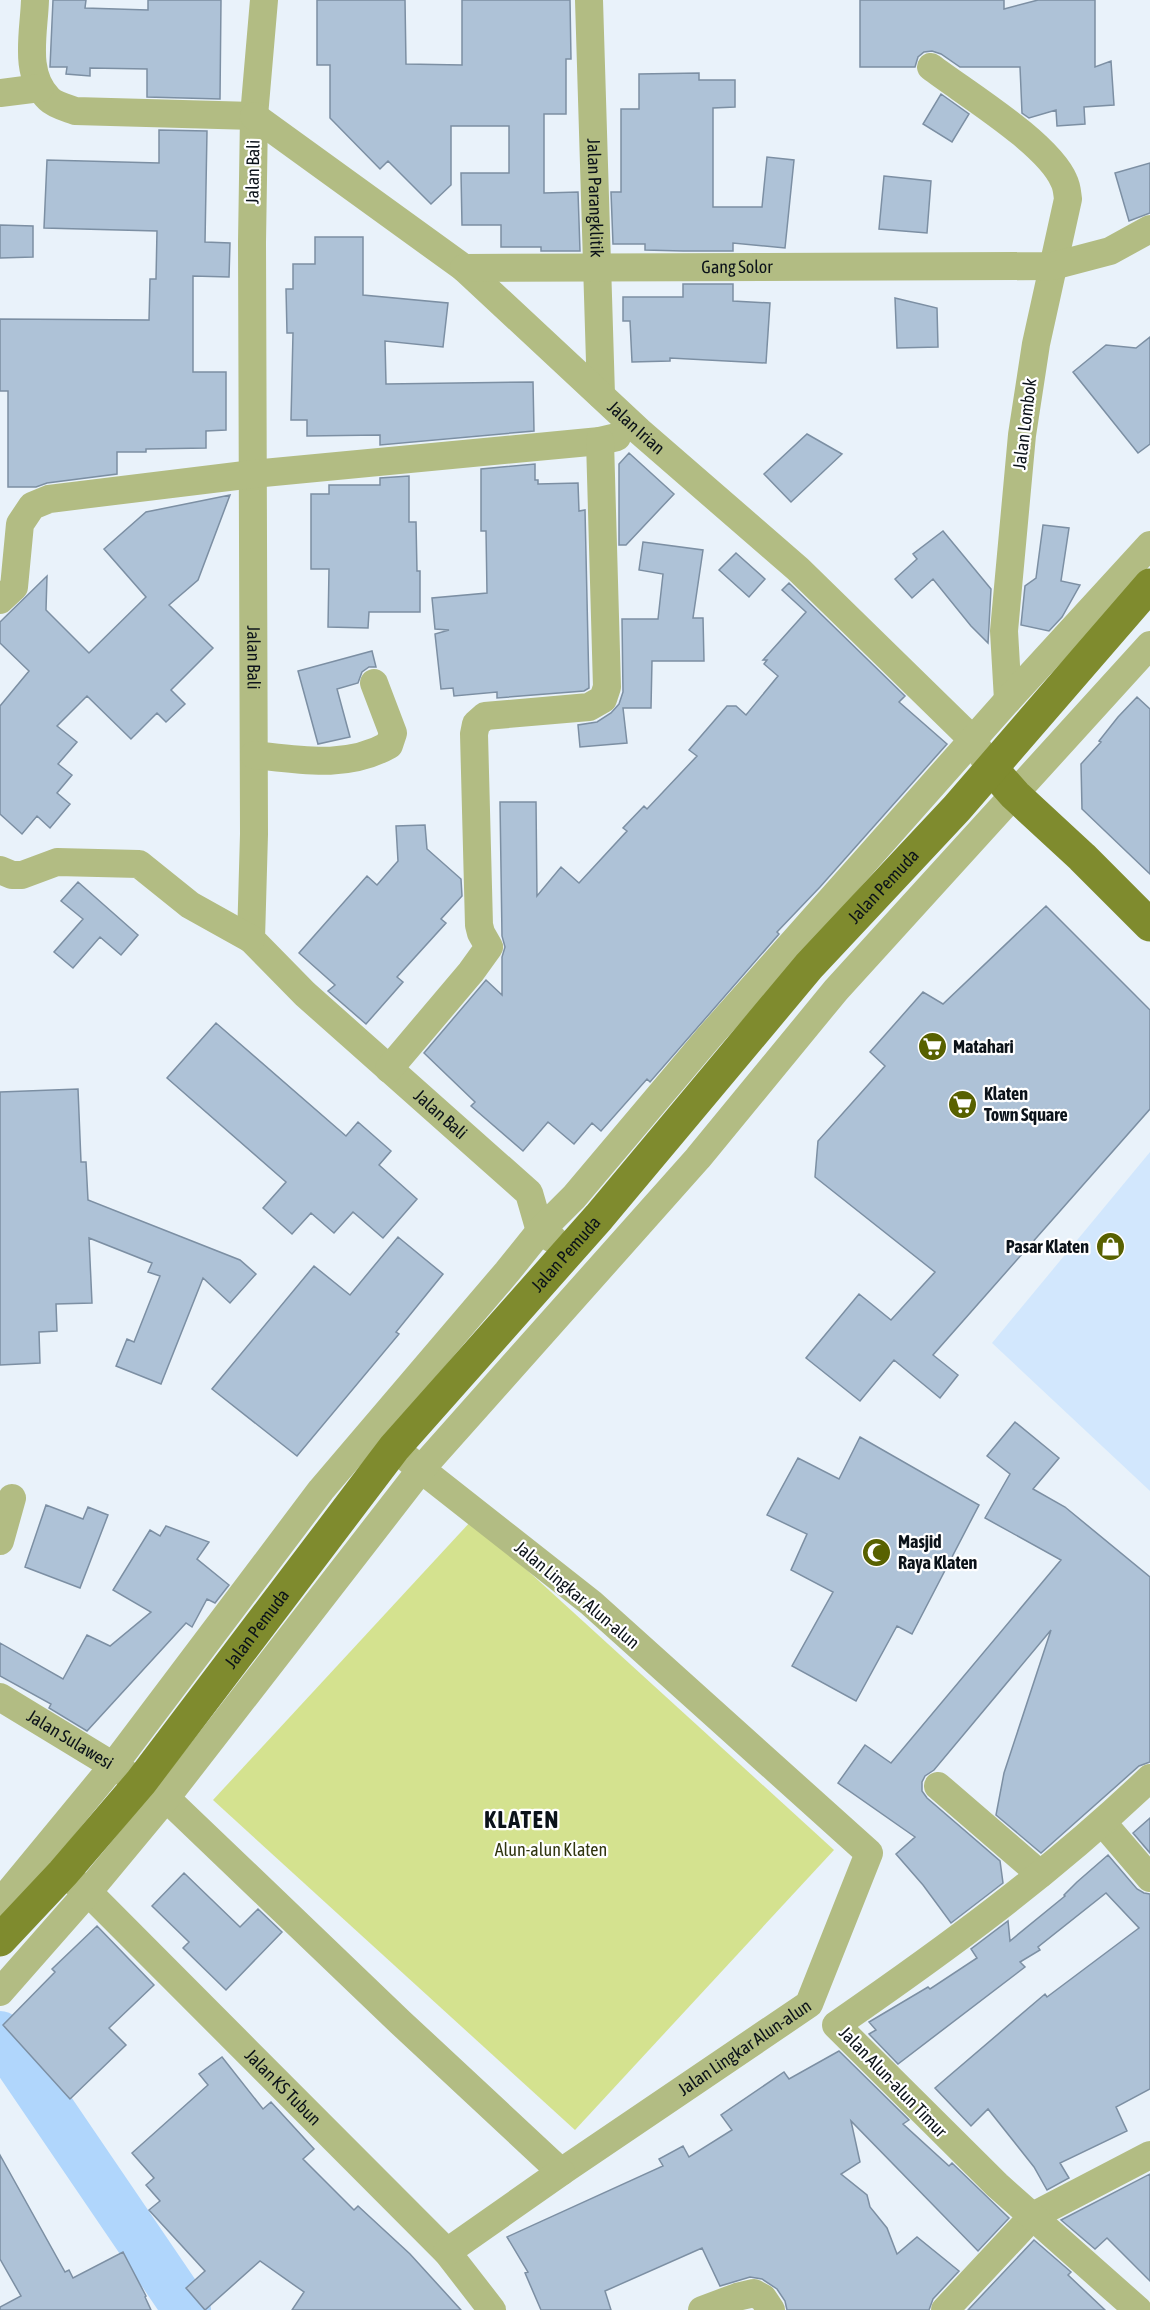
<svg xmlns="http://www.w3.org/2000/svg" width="1150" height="2310" font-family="'Asap Condensed',sans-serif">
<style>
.built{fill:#d2e7fd}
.park{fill:#d4e28f}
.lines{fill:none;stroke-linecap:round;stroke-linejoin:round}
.river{stroke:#b0d6fc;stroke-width:48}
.building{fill:#aec2d7;stroke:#7c8fa3;stroke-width:1.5}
.minor{stroke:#b2bc83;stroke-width:28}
.major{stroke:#7f8b2e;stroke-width:33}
.labels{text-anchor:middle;stroke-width:4.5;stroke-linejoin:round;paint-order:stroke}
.street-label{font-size:18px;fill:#0b1219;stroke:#fff}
.poi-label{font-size:18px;font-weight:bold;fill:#0b1219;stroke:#fff;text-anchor:start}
.park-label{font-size:18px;fill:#2f340e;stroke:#fff}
.district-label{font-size:24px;font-weight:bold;letter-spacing:1.5px;fill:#0b1219;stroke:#fff}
</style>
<rect width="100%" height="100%" fill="#e9f2fa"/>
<!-- built -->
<path class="built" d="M1150,1152V1491L992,1343Z"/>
<!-- park -->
<path class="park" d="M472,1520L834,1850L575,2130L213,1800Z"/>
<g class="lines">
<!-- river -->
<path class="river" d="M0,2035L187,2310"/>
</g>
<!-- building -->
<path class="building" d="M53,0H86L85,8L148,10V0H221L220,99L147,97V69L90,68V76L66,74L67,67H50Z
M317,0H405L406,64L462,65V0H570L571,59H566V114H544V193L578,192L580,251H541V247H501V225H462L461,173H509V126H451V185L431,204L388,161L380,169L330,118V65H317Z
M860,0H1004V9L1038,0H1095V67L1111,61L1114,105L1084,107L1085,124L1057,126L1056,110L1029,118L1022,113L1020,67H960L941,54L932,51L924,52L918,57L915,67H860Z
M699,73V80H735V107L713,108V207H762L767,157L794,160L785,248L733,243V251H683L645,250V244H613L611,192H621V109H639V74Z
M941,94L969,114L952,142L923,124Z
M159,130L207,131L205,242L230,243L229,277L193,276V372H226V430L206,431V448L146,449V452H117V474L47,483L36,487H8V391H0V319L149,320L150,279H156L157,231L44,228L47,160L159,163Z
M1150,163V213L1129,221L1115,173Z
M884,176L931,181L927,233L879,229Z
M0,225L33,226V257L0,258Z
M315,237H363V295L448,303L443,347L385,341L386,384L533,382L534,431L380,445V435L307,436V420H291L293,333H287L286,289H293V264H315Z
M683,284H733V301L770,303L766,363L670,358V361L632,362L630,321H623V297H683Z
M895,298L937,308L938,347L897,348Z
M1150,337V444L1138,453L1073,372L1106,345L1136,348Z
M807,434L842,454L791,502L764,474Z
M629,453L674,494L626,545H619V464Z
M535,464V480H538V484L578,483L579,511L585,510L589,688L584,691L497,698V692L454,696L453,688L441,689L435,634L449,630L435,629L432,598L487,593L486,531H481V469Z
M409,476V522H416L417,571H420V612H369L368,628L328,627L329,569H311V494H329V485H380V478Z
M230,495L198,580L169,605L213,648L171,690L185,704L166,722L157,713L131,739L87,696L57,726L77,742L58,764L72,775L57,793L70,804L50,828L37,816L22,834L0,814V706L29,671L0,643V622L47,576L46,610L89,653L146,597L104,549L146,512Z
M1043,525L1069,528L1061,581L1080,585L1062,617L1049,631L1021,625L1025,586L1036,578Z
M943,531L991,589L988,643L971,626L933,579L912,598L895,579L917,559L913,554Z
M643,542L703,550L693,618H703L704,661H652L651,708H623L627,743L580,747L578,725L597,722L611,713L619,704L623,692L622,619H658L663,574L639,570Z
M736,553L765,579L749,597L719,570Z
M789,583L905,696L899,702L947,744L820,887L777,932L779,934L650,1082L647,1079L601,1131L592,1123L574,1144L548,1122L523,1151L471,1106L475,1102L424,1053L486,980L502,995V957L505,947L502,936L500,802H536L537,896L561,867L579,883L627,831L623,828L644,806L647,809L697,756L689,750L727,706H736L746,715L778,676L764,664L767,660H763L806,612L782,590Z
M372,651L376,667H369L362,672L358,683L337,689L350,737L318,744L298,671Z
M1137,697L1150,709V874L1082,809L1081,764L1101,742L1099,741L1118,717Z
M425,825L427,849L461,879L462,896L441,919L446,923L397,977L403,982L366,1024L328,991L335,985L299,953L367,876L377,885L398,861L396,826Z
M78,882L138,935L121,955L100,937L73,968L54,952L83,919L61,901Z
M1046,906L1150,1010V1109L933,1355L958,1375L940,1398L894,1360L860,1401L806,1358L859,1294L891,1320L935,1272L815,1177L818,1141L885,1066L870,1052L923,992L943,1004Z
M216,1023L346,1136L358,1122L391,1151L379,1165L417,1199L383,1238L353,1212L334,1233L311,1213L292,1234L263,1208L286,1182L167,1078Z
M78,1089L81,1162H86L88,1200L240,1260L256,1274L230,1303L203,1278L161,1384L116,1366L127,1339L134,1342L160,1276L148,1272L152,1263L89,1238L92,1303L56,1304L57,1331L39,1332L40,1363L0,1365V1092Z
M398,1237L443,1274L396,1332L399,1334L297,1456L212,1389L314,1266L350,1295Z
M1015,1422L1059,1458L1033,1489L1065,1507L1150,1577V1762L1139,1766L1041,1853L996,1815L1004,1773L1051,1630L934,1770L925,1776L922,1782V1791L927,1798L1000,1861L1003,1883L951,1923L923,1885L896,1854L915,1837L838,1783L865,1745L891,1763L1061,1560L985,1518L1010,1474L987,1456Z
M860,1437L979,1505L912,1634L897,1626L856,1701L792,1666L833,1592L791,1570L807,1534L767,1515L798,1458L839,1479Z
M46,1505L83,1519L88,1507L108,1515L80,1588L25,1567Z
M166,1526L209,1542L197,1559L229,1585L215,1603L207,1599L192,1627L186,1623L87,1731L49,1708L51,1704L0,1676V1643L63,1679L87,1635L110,1646L151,1612L113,1590L150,1530L160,1536Z
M1150,1818V1853L1133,1833Z
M1108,1855L1137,1889L1144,1893L1150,1894V2089L1116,2107L1127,2131L1060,2163L1069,2178L1047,2190L1034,2167L988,2109L971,2126L935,2088L1045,1994L1047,1997L1139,1928L1106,1893L1038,1947L1040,1950L1020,1962L1025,1967L898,2064L869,2034L876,2030L869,2022L928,1987L930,1989L977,1958L971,1949L1008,1921L1010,1941L1065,1896L1064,1895L1077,1882Z
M184,1873L240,1927L258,1909L282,1932L226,1990L183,1948L189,1942L152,1906Z
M97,1926L154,1985L109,2028L126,2045L70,2099L3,2025L55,1972L52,1969Z
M839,2051L909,2120L903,2124L949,2166L952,2163L1009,2218L978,2251L851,2121L860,2162L841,2174L867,2195L870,2207L887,2228L897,2254L917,2237L959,2271L933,2299L929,2310H787L785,2301L777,2289L762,2279L750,2277L720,2286L702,2248L605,2291L611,2310H541L525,2273L528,2272L507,2237L663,2166L659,2159L683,2146L689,2157L732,2130L721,2115L784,2072L789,2079Z
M222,2057L263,2109L271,2102L314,2149L303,2159L354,2210L358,2206L410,2254L461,2310H292L304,2292L260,2261L205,2310L186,2288L205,2271L149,2210L160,2201L146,2185L154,2178L132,2153L208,2085L199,2074Z
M0,2155L65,2272L69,2270L73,2278L123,2252L146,2296L145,2297L151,2310H0V2307L21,2296L0,2259Z
M1150,2174V2281L1107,2238L1095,2249L1061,2220Z
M1034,2240L1071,2272L1068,2275L1105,2310H968Z"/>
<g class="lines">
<!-- minor -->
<g class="minor">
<path d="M35,0C34,33 23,74 49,99C55,105 67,108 75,111L254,116"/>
<path id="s1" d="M264,0L254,116L252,242L254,834L251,939L305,994L529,1193L540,1231L553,1239"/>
<path id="s2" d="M589,0L601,395"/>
<path d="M931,67C965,93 1048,143 1064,181C1067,187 1067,192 1068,199L1036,344L1022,435L1004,631L1008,700"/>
<path d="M0,93L40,88"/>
<path id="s3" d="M254,116L464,268L639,431L798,569L974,741L983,757"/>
<path id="s4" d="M464,268L1053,266L1110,251L1150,229"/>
<path d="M0,600L14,587L20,524L32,506L49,499L253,474L600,441L617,437"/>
<path d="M254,755C300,760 347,769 389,745L393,733L374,683"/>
<path d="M0,870L12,875H22L57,862L139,864L190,905L251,939"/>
<path d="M389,1069L471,972L489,947L481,933L479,925L474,734L476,724L485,716L589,707L603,699L607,687L600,441"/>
<path d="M0,1541L12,1498"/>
<path id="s5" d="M0,1697L166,1798L400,2022L561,2172L809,2004L869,1853L591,1603L394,1448"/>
<path d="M938,1786L1040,1874"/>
<path d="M1103,1823L1150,1878"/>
<path id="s6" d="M72,1880L88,1892L447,2252L492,2310"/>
<path d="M0,1903L113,1766L321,1490L507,1272L540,1231L574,1197L709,1037L1008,700L1150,545"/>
<path d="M0,1992L88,1892L166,1798L422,1468L698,1158L836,990L1150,645"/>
<path d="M447,2252L561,2172"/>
<path d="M702,2310L737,2297L754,2293L763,2298L771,2310"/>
<path d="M945,2310L1033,2216L1150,2155"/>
<path d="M1138,2310L997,2185L836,2025C946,1949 1053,1871 1150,1778"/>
</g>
<!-- major -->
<g class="major">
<path d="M992,769L1015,795L1082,857L1150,925"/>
<path id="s7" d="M0,1940L63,1873L141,1782L394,1448L599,1217L809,966L957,808L1150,585"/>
</g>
</g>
<!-- icons -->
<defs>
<symbol id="supermarket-disc" viewBox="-11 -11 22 22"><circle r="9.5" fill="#586100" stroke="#fff"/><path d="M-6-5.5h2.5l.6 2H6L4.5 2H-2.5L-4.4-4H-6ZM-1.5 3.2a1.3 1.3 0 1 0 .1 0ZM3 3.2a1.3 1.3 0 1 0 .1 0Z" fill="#fff"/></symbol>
<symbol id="shop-disc" viewBox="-11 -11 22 22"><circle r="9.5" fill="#586100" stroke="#fff"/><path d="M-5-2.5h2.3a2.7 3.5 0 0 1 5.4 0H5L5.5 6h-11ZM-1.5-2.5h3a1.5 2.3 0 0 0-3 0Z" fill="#fff"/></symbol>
<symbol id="mosque-disc" viewBox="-11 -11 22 22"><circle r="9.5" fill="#586100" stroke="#fff"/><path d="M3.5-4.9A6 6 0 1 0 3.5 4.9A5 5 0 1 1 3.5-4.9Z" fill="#fff"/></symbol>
</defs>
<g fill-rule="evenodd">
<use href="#supermarket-disc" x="916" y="1030" width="33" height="33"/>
<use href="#supermarket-disc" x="946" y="1088" width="33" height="33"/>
<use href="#shop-disc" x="1094" y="1230" width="33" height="33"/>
<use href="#mosque-disc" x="860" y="1536" width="33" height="33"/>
</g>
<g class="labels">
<!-- street labels -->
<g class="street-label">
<text transform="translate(253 172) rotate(-89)" y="6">Jalan Bali</text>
<text dy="6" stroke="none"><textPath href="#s2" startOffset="198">Jalan Parangklitik</textPath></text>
<text dy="6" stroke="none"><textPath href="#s4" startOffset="273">Gang Solor</textPath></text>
<text transform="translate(1025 424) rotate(-83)" y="6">Jalan Lombok</text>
<text dy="6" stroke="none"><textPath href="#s3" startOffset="494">Jalan Irian</textPath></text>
<text dy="6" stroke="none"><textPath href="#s1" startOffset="658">Jalan Bali</textPath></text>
<text dy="6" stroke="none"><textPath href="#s7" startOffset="1376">Jalan Pemuda</textPath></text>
<text dy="6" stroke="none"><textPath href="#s1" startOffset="1198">Jalan Bali</textPath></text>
<text dy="6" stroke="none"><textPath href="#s7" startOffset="890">Jalan Pemuda</textPath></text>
<text transform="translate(577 1595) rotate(40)" y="6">Jalan Lingkar Alun-alun</text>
<text dy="6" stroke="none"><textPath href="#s7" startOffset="404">Jalan Pemuda</textPath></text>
<text dy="6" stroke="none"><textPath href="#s5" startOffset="82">Jalan Sulawesi</textPath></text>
<text dy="6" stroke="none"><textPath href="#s5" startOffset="960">Jalan Lingkar Alun-alun</textPath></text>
<text transform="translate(893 2082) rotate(46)" y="6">Jalan Alun-alun Timur</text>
<text dy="6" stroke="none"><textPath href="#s6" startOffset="296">Jalan KS Tubun</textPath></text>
</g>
<!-- poi labels -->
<g class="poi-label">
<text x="953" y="1053">Matahari</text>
<text x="984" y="1100">Klaten<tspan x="984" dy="21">Town Square</tspan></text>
<text x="1089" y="1253" text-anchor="end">Pasar Klaten</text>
<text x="898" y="1548">Masjid<tspan x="898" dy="21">Raya Klaten</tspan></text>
</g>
<!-- park labels -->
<g class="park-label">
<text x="551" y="1856">Alun-alun Klaten</text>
</g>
<!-- district labels -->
<g class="district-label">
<text x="522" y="1828">KLATEN</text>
</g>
</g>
</svg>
